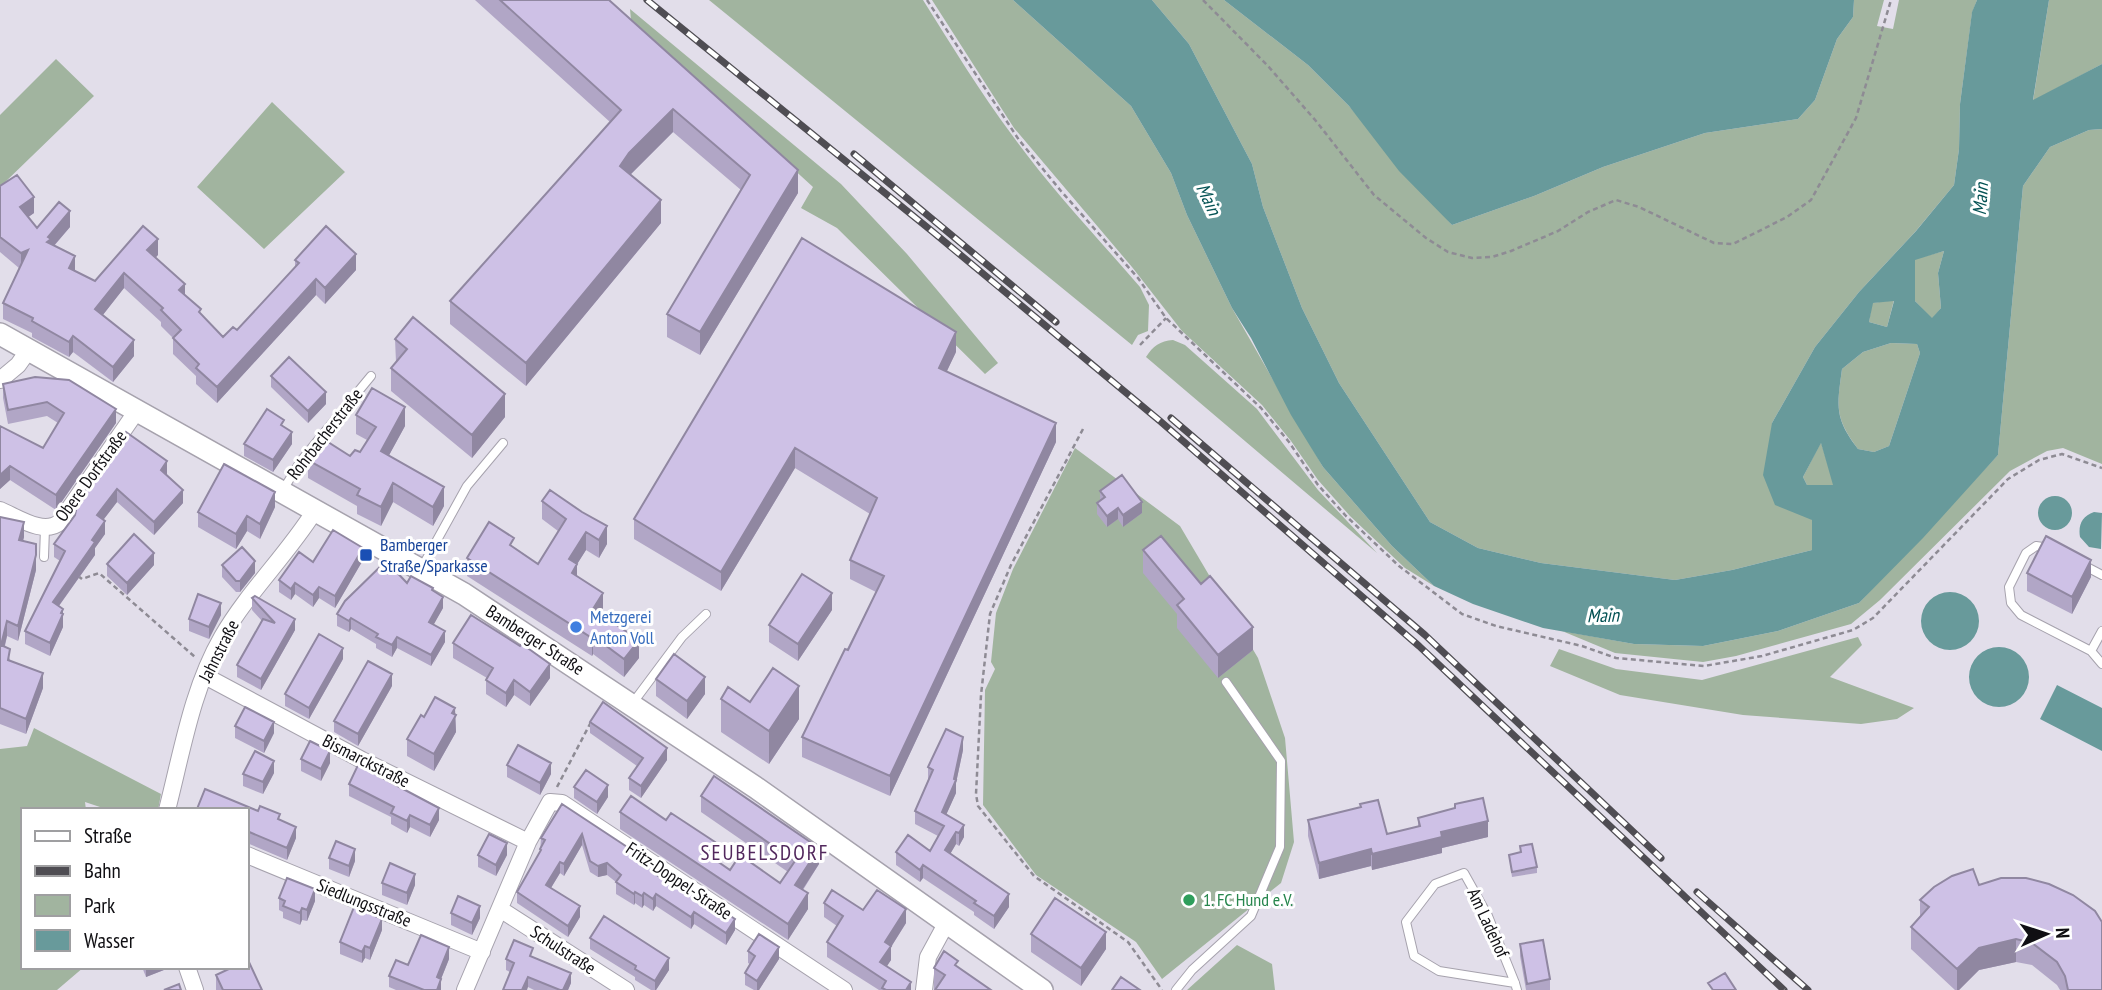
<svg xmlns="http://www.w3.org/2000/svg" width="2102" height="990" font-family="'PT Sans Narrow',sans-serif">
<style>
.green{fill:#a1b49f}
.water{fill:#689a9b;fill-rule:evenodd}
.lines{fill:none;stroke-linecap:round;stroke-linejoin:round}
.service-casing{stroke:#a6a2ad;stroke-width:10}
.minor-casing{stroke:#a6a2ad;stroke-width:18}
.tertiary-casing{stroke:#a6a2ad;stroke-width:24}
.path{stroke:#8e8b94;stroke-width:2.5;stroke-dasharray:5 3.5;stroke-linecap:butt}
.service{stroke:#fff;stroke-width:8}
.minor{stroke:#fff;stroke-width:16}
.tertiary{stroke:#fff;stroke-width:21}
.rail-casing{stroke:#4f4d53;stroke-width:7}
.rail{stroke:#fff;stroke-width:4.5;stroke-dasharray:13;stroke-linecap:butt}
.wall{fill:#b1a6c6}
.shaded-wall{fill:#9087a1}
.building{fill:#cec1e6;stroke:#9087a1;stroke-width:2}
.transit-dot{fill:#1a4fb4;stroke:#fff;stroke-width:2.5}
.shop-dot{fill:#3f7fe0;stroke:#fff;stroke-width:2.5}
.leisure-dot{fill:#2e9e5b;stroke:#fff;stroke-width:2.5}
.labels{text-anchor:middle;stroke-width:6;stroke-linejoin:round;paint-order:stroke}
.street-label{font-size:18px;fill:#100f13;stroke:#fff}
.transit-label{font-size:18px;fill:#164399;stroke:#fff;text-anchor:start}
.shop-label{font-size:18px;fill:#366cbe;stroke:#fff;text-anchor:start}
.leisure-label{font-size:18px;fill:#27864d;stroke:#fff;text-anchor:start}
.water-label{font-size:19px;font-style:italic;fill:#045254;stroke:#fff}
.quarter-label{font-size:21px;letter-spacing:2px;fill:#52285d;stroke:#fff}
</style>
<rect width="100%" height="100%" fill="#e2deea"/>
<!-- green -->
<path class="green" d="M709,0H923C952,46 980,92 1012,135C1051,189 1097,237 1140,287L1149,305L1148,331L1138,335L1132,345Z
M932,0H1013L1131,106L1171,173L1187,215L1232,308L1323,467L1392,546L1434,586L1405,568L1350,516L1318,480L1291,441L1262,405L1182,331L1132,267L1014,128Z
M1152,0H1224L1308,65L1349,106L1452,225L1534,196L1603,167L1705,133L1798,119L1815,100L1837,39L1853,17L1854,0H1884L1877,26L1893,29L1899,0H1977L1972,13L1960,104L1959,149L1954,185L1915,232L1859,292L1815,347L1772,423L1812,520V550L1732,570L1675,580L1541,563L1478,548L1430,522L1339,383L1302,308L1263,207L1252,164L1189,44Z
M2049,0H2102V64L2033,101Z
M630,9L841,184L907,254L998,363L985,374L837,228L801,208L813,187L631,20Z
M56,59L94,96L0,187V115Z
M272,102L345,172L264,249L197,187Z
M2102,129V464L2063,448L2047,451L2010,471L1880,600L1851,624L1736,656L1703,662L1615,653L1562,631L1634,644L1703,646L1778,631L1859,603L1998,455L2023,186L2050,147L2089,130Z
M1944,251L1938,273L1941,308L1932,319L1915,301V259Z
M1894,300L1887,327L1869,322L1872,303Z
M1173,340L1185,345L1257,409L1318,490L1377,553L1146,357C1153,346 1160,341 1173,340Z
M1891,343L1917,344L1920,353L1889,446L1874,452L1858,449C1834,417 1837,406 1842,369L1863,352Z
M1821,442L1834,485H1807L1803,477Z
M1075,448L1180,526L1258,658L1285,738L1294,842L1281,883L1162,979L1136,942L1036,875L983,805L985,690L995,669L991,662L996,613L1013,569Z
M1858,637L1862,645L1830,677L1914,708L1897,719L1861,724L1743,715L1620,695L1550,666L1559,649L1616,669L1702,680Z
M34,728L161,794L158,810H109L85,802L86,810H23V967H84L57,990H0V749L27,746Z
M1237,945L1272,964L1275,990H1187Z"/>
<!-- water -->
<path class="water" d="M1013,0H1152L1189,44L1252,164L1263,207L1302,308L1339,383L1430,522L1478,548L1541,563L1675,580L1732,570L1812,550V520L1775,505L1763,475L1772,423L1815,347L1859,292L1916,231L1954,185L1959,149L1960,104L1972,12L1977,0H2049L2033,100L2102,64V129L2089,130L2050,147L2023,186L1998,455L1923,538L1859,603L1778,631L1703,646L1634,644L1543,628L1473,604L1434,586L1392,546L1323,467L1291,415L1251,338L1232,308L1187,215L1171,173L1131,106ZM1944,251L1938,273L1941,308L1932,318L1915,301V260ZM1894,301L1887,327L1869,322L1873,303ZM1891,343L1917,344L1920,353L1889,446L1874,452L1858,449C1834,418 1837,406 1842,369L1863,352ZM1821,443L1833,485H1807L1803,477Z
M1224,0H1854L1853,17L1837,39L1815,100L1798,119L1705,133L1603,167L1534,196L1452,225L1399,171L1349,106L1308,65Z
M2038 513a17 17 0 1 1 34 0a17 17 0 1 1-34 0Z
M2094,512L2102,513L2101,549L2089,547L2080,537C2078,525 2082,516 2094,512Z
M1921 621a29 29 0 1 1 58 0a29 29 0 1 1-58 0Z
M1969 677a30 30 0 1 1 60 0a30 30 0 1 1-60 0Z
M2057,685L2102,708V751L2040,719Z"/>
<g class="lines">
<defs>
<path id="service" d="M283,490L300,462L371,376
M2050,548L2036,546L2026,553L2009,587L2011,603L2021,615L2091,651
M44,557L45,528
M2083,565L2102,575
M421,569L467,486L503,443
M2102,631L2091,651L2102,664
M632,704L682,637L706,614
M1515,983L1439,971L1414,956L1406,922L1435,884L1464,873L1488,916L1515,983L1517,990
M1176,990L1192,970L1251,916L1280,847L1281,761L1226,682"/>
<path id="minor" d="M0,380L18,365L28,351
M0,510C17,517 44,536 60,522L136,412
M205,676L362,760L528,842
M167,810C182,752 192,689 222,637C248,592 286,556 314,512
M247,855L482,952
M500,909L626,990
M187,967L195,990
M465,990L528,842L550,802L562,803L844,990
M924,990L928,957L947,922"/>
<path id="tertiary" d="M0,334L464,594L755,787L1042,990"/>
</defs>
<!-- service casing -->
<use href="#service" class="service-casing"/>
<!-- minor casing -->
<use href="#minor" class="minor-casing"/>
<!-- tertiary casing -->
<use href="#tertiary" class="tertiary-casing"/>
<!-- path -->
<path class="path" d="M927,0L1019,140L1061,191L1138,278L1166,318L1261,408L1289,442L1318,485L1346,516L1399,566L1462,614L1496,626L1582,646L1616,658L1704,666L1762,656L1853,630L1873,618L2008,479L2039,460L2062,454L2102,468
M1203,0L1268,66L1316,121L1374,195L1426,238L1448,252L1472,258L1492,257L1511,251L1558,231L1588,212L1616,200L1639,207L1714,243L1733,244L1787,217L1811,200L1856,118L1891,0
M1140,345L1166,318
M1083,429L1011,565L990,614L981,695L976,794L978,806L1034,876L1128,942L1162,990
M78,576L82,579L99,573L195,657
M557,787L591,722"/>
<!-- service -->
<use href="#service" class="service"/>
<!-- minor -->
<use href="#minor" class="minor"/>
<!-- tertiary -->
<use href="#tertiary" class="tertiary"/>
<defs>
<path id="rail" d="M647,0L933,232L1160,421L1419,646L1784,990
M854,154L1056,322
M1171,418L1425,635L1661,858
M1697,892L1808,990"/>
</defs>
<!-- rail casing -->
<use href="#rail" class="rail-casing"/>
<!-- rail -->
<use href="#rail" class="rail"/>
</g>
<!-- wall -->
<path class="wall" d="M475,0H609L798,193L700,355L667,337V314L741,190L673,132L630,175L661,223L526,386L450,324V301L610,122Z
M0,186L34,213L28,217L37,228L70,227L54,246L75,271L95,281L158,255L155,258L201,315L223,337L237,330L295,267V260L356,270L325,304L316,295L217,403L196,384V376L173,354V338L161,326V322L124,288L102,316L134,356L113,382L73,352L69,357L32,337V333L3,319V303L19,268L0,252Z
M395,339L505,417L472,458L391,391V368L396,362Z
M956,352L946,372L1056,442L890,796L802,757V737L876,592L850,579V560L870,514L795,468L721,591L634,539V519Z
M271,376L326,404L308,423L271,387Z
M3,384L116,423L56,510L10,480L0,489V426L43,448L58,423L47,416L8,424L3,398Z
M356,415L405,426L389,455L444,506L433,526L393,502L381,526L357,514V506L308,478V460L350,456L360,452L367,440L356,434Z
M284,426L292,444L273,472L244,456V444Z
M126,432L167,474L166,475L183,503L154,535L117,502L104,519L105,534L95,548V555L59,606L63,609V627L50,656L25,644V631L60,561L54,557V544L73,517V508Z
M1100,491L1142,513L1123,527L1118,519L1107,527L1097,514V503L1100,500Z
M542,501L607,544L599,558L586,550L577,564V576L603,611L601,614L639,658L624,677L593,654L592,656L467,576V558L514,547L538,564L558,531L542,519Z
M275,507L260,539L247,531L236,549L198,527V512Z
M0,517L24,537L23,541L36,570L18,641L7,636L5,646L10,660L43,688L26,734L0,724Z
M1143,550L1201,584L1253,650L1218,678L1177,628V614L1143,573Z
M363,560L335,608L319,598L313,607L295,594L291,600L279,592V580L313,562Z
M107,564L154,565L127,595L107,576Z
M222,565L255,573L240,592H236L222,577Z
M2027,573L2091,577L2072,614L2027,591Z
M407,583L433,591L443,608L433,625L445,642L431,666L397,648L392,657L376,648V644L351,629L349,632L337,626V614Z
M252,598L295,630L261,690L237,677V665L262,621L252,610Z
M832,610L798,661L769,642V625Z
M221,615L209,639L189,631V619Z
M453,643L520,646L550,678L530,706L514,695L506,707L486,694V680L487,678L453,658Z
M343,659L309,719L285,706V694Z
M656,679L705,694L687,719L656,696Z
M392,686L358,746L334,732V721Z
M721,699L799,719L769,764L721,732Z
M455,715L456,732L434,771L407,756V739Z
M590,722L667,760L641,798L629,790V778L637,766L590,733Z
M235,726L274,733L264,753L235,738Z
M963,750L956,783V793L946,815L964,837L959,846L956,844L950,854L1009,907L994,929L974,915V912L923,878L920,882L896,865V852L930,851L938,836L915,824V811L928,780V767Z
M301,759L330,763L321,781L301,771Z
M507,765L551,774L540,795L507,777Z
M274,773L263,794L243,786V774Z
M349,784L439,820L430,837L410,827L407,833L391,824V817L349,796Z
M574,787L608,797L597,814L574,798Z
M701,796L819,864L803,890L808,909L788,940L620,829V812L666,820L715,858V859L730,870L780,883L788,872L701,812Z
M562,804L656,874L735,930L726,945L694,924L691,929L656,906L653,911L644,905L642,908L635,903L634,905L616,894V882L607,875L598,877L590,872L582,845L564,876L560,873L551,888L580,917L568,937L517,903V892L540,853L541,838Z
M1455,804L1488,837L1442,848V853L1372,870L1371,866L1319,879L1308,836V820L1387,834L1418,827V818L1455,809Z
M247,810L280,820L296,838L287,860L247,843Z
M1520,846L1537,867V873L1512,877L1509,855L1520,853Z
M478,855H507L496,876L478,867Z
M329,858L355,861L349,877L329,869Z
M382,883L415,885L407,905L382,895Z
M1979,885L2102,990H2060L2057,985L2032,965L2016,962L1979,970L1959,990H1955L1911,949V927L1920,916V900Z
M279,898L315,901L307,921L302,920L300,925L283,918V912L279,910Z
M824,903L863,910L906,923L891,947V960L886,966L911,990H879L827,957V942L837,926L824,917Z
M451,913L480,918L472,935L451,925Z
M382,930L370,960L365,958L362,963L340,954V942Z
M1031,934L1106,949L1081,986L1031,952Z
M590,938L669,970L656,990H651L635,980V977L590,949Z
M1520,944L1550,979V990H1526L1520,956Z
M748,951L779,959L759,990H754L745,985V973L750,964L748,963Z
M533,958L571,983L568,990H534L528,987L510,972L506,970V959Z
M449,959L441,979V990H396L389,987V976L408,965Z
M142,967H169V968L146,977Z
M934,968H958L934,990Z
M216,975L262,990H216Z"/>
<!-- shaded-wall -->
<path class="shaded-wall" d="M673,109V132L629,176L620,166L629,153Z
M798,170V193L700,355V332Z
M34,197V213L20,223V207Z
M661,200V223L526,386V363Z
M70,211V227L51,249L47,258L48,237Z
M158,239V255L147,266V250Z
M28,250L21,269V253Z
M356,254V270L325,304V288Z
M75,256V272L69,268Z
M124,273V288L95,325V309Z
M316,279V295L217,403V387Z
M185,284V300L179,290Z
M956,332V352L939,388V368Z
M73,336V352L69,357V342Z
M134,340V356L113,382V367Z
M326,392V404L308,423V411Z
M505,394V417L472,458V435Z
M405,407V426L381,470V451Z
M116,409V423L56,510V495Z
M1056,423V442L890,796V776Z
M292,432V444L273,472V460Z
M795,448V468L721,591V572Z
M167,461V474L161,483V470Z
M10,466V480L0,489V475Z
M393,483V502L381,526V507Z
M444,487V506L433,526V507Z
M117,489V502L97,528V515Z
M183,490V503L154,535V522Z
M275,492V507L260,539V524Z
M1142,502V513L1123,527V515Z
M1118,508V519L1107,527V516Z
M247,516V531L236,549V534Z
M105,521V534L95,548V555L53,614V602L92,540Z
M24,522V537L19,555V540Z
M607,526V544L599,558V540Z
M586,532V550L569,577V559Z
M36,544V570L18,641V626Z
M363,548V560L335,608V596Z
M154,553V565L127,595V583Z
M2091,560V577L2072,614V597Z
M255,561V573L240,592V581Z
M577,564V582L572,573Z
M295,583V594L291,600V589Z
M319,587V598L313,607V595Z
M603,593V611L593,627V609Z
M832,593V610L798,661V644Z
M443,597V608L429,633V622Z
M221,603V615L209,639V627Z
M63,609V627L50,656V643Z
M351,618V629L349,632V621Z
M295,619V630L261,690V679Z
M7,621V636L1,660V645Z
M1253,627V650L1218,678V655Z
M445,631V642L431,666V655Z
M593,636V654L592,656V638Z
M397,637V648L392,657V645Z
M639,640V658L624,677V659Z
M343,648V659L309,719V708Z
M550,664V678L530,706V692Z
M43,673V688L26,734V719Z
M392,674V686L358,746V734Z
M705,677V694L687,719V701Z
M514,680V695L506,707V693Z
M799,686V719L769,764V731Z
M455,708L456,732L434,771V754Z
M274,722V733L264,753V741Z
M963,737V750L956,783V793L942,824V812L954,779Z
M667,748V760L641,798V786Z
M330,751V763L321,781V769Z
M274,761V773L263,794V782Z
M551,763V774L540,795V783Z
M608,785V797L597,814V802Z
M439,808V820L430,837V825Z
M410,815V827L407,833V821Z
M1488,821V837L1442,848V853L1372,870V854L1441,832Z
M964,825V837L959,846V833Z
M296,827V838L287,860V848Z
M956,832V844L945,863V850Z
M582,834V845L564,876V864Z
M715,842V858L707,870V854Z
M507,843V855L496,876V865Z
M819,848V864L795,901V885Z
M355,849V861L349,877V866Z
M1371,849V866L1319,879V863Z
M560,862V873L546,896V885Z
M607,863V875L598,877V866Z
M923,865V878L920,882V870Z
M415,874V885L407,905V893Z
M315,889V901L307,921V910Z
M635,892V903L634,905V894Z
M644,893V905L642,908V896Z
M808,893V909L788,940V924Z
M656,894V906L653,911V899Z
M1009,894V907L994,929V916Z
M480,906V918L472,935V923Z
M580,906V917L568,937V926Z
M302,908V920L300,925V913Z
M906,909V923L891,947V960L880,977V962L885,942Z
M694,912V924L691,929V917Z
M382,919V930L370,960V948Z
M735,919V930L726,945V933Z
M1106,932V949L1081,986V968Z
M2016,939V962L1979,970L1959,990H1957V969L1979,948Z
M365,946V958L362,963V952Z
M449,947V959L441,979V990H437V977Z
M779,947V959L759,990H757V981Z
M669,958V970L656,990H655V981Z
M146,967H169V968L146,977Z
M571,973V983L568,990H563Z
M528,977V987L527,990H522Z
M911,982V990H906Z"/>
<!-- building -->
<path class="building" d="M500,0H609L798,170L700,332L667,314L750,175L673,109L629,153L620,166L661,200L526,363L450,301L621,110Z
M17,175L34,197L20,207L37,228L59,202L70,211L48,237L51,239L47,242L75,256L69,268L95,281L143,226L158,239L147,250L185,284L179,290L201,309L199,312L223,337L233,327L237,330L299,263L295,260L326,226L356,254L325,288L316,279L217,387L196,368L199,364L173,338L181,330L161,310L163,308L124,273L95,309L134,340L113,367L73,336L69,342L32,321L33,318L3,303L28,250L21,253L0,237V186Z
M802,238L956,332L939,368L1056,423L890,776L802,737L845,649L848,650L884,576L850,560L877,498L795,448L721,572L634,519Z
M413,317L505,394L472,435L391,368L407,349L395,339Z
M289,357L326,392L308,411L271,376Z
M35,377L69,380L116,409L56,495L10,466L0,475V426L43,448L64,413L47,402L8,410L3,384Z
M372,388L405,407L381,451L444,487L433,507L393,483L381,507L357,495L360,489L308,460L320,437L350,456L355,450L360,452L376,427L356,415Z
M267,409L284,420L281,425L292,432L273,460L244,444Z
M126,432L167,461L161,470L183,490L154,522L117,489L97,515L105,521L92,540L95,542L53,602L63,609L61,613L63,614L50,643L25,631L65,551L54,544L75,515L76,510L73,508Z
M224,464L275,492L260,524L247,516L236,534L198,512Z
M1122,475L1142,502L1123,515L1118,508L1107,516L1097,503L1105,497L1100,491Z
M550,490L582,512L607,526L599,540L586,532L569,559L577,564L572,573L603,593L593,609L639,640L624,659L593,636L592,638L467,558L489,522L514,538L510,545L538,564L566,519L542,501Z
M0,517L24,522L19,540L36,544V555L18,626L7,621L1,645L10,649L8,660L43,673L26,719L0,708Z
M333,530L363,548L335,596L319,587L313,595L295,583L291,589L279,580L299,552L313,562Z
M134,534L154,553L127,583L107,564Z
M1161,536L1201,584L1210,576L1253,627L1218,655L1177,605L1184,599L1143,550Z
M2046,536L2091,560L2072,597L2027,573Z
M242,547L255,561L240,581H236L222,565Z
M386,561L407,583L411,576L433,588L432,590L443,597L429,622L445,631L431,655L397,637L392,645L376,637L378,634L351,618L349,621L337,614L345,601Z
M802,574L832,593L798,644L769,625Z
M198,594L221,603L209,627L189,619Z
M255,596L295,619L261,679L237,665L263,619L275,623L252,598Z
M471,615L520,646L522,644L550,664L530,692L514,680L506,693L486,680L493,668L453,643Z
M319,634L343,648L309,708L285,694Z
M674,654L705,677L687,701L656,679Z
M368,661L392,674L358,734L334,721Z
M773,668L799,686L769,731L721,699L728,687L750,702Z
M435,697L455,708L452,713L456,715L434,754L407,739L421,715L424,717Z
M603,702L667,748L641,786L629,778L643,758L590,722Z
M245,707L274,722L264,741L235,726Z
M946,729L963,737L954,779L956,780L942,812L964,825L959,833L956,832L945,850L1009,894L994,916L974,903L976,901L923,865L920,870L896,852L908,835L930,851L944,826L915,811L933,770L928,767Z
M310,741L330,751L321,769L301,759Z
M518,745L551,763L540,783L507,765Z
M255,751L274,761L263,782L243,774Z
M358,765L439,808L430,825L410,815L407,821L391,813L394,807L349,784Z
M586,770L608,785L597,802L574,787Z
M714,776L819,848L795,885L808,893L788,924L620,812L631,796L666,820L671,813L715,842L707,854L730,870L740,855L780,883L795,861L701,796Z
M205,789L258,811L260,806L280,814L278,819L296,827L287,848L247,831V810L197,809Z
M1483,798L1488,821L1441,832L1442,837L1372,854L1371,849L1319,863L1308,820L1361,807L1360,804L1378,800L1387,834L1420,826L1418,818L1455,808V804Z
M562,804L656,866L652,872L674,886L677,881L735,919L726,933L694,912L691,917L656,894L653,899L644,893L642,896L635,892L634,894L616,882L621,875L607,863L598,866L590,861L582,834L564,864L560,862L546,885L580,906L568,926L517,892L541,850L540,849L545,840L541,838Z
M489,834L507,843L496,865L478,855Z
M336,841L355,849L349,866L329,858Z
M1532,844L1537,867L1512,872L1509,855L1521,852L1520,846Z
M390,863L415,874L407,893L382,883Z
M1973,869L1979,885L2001,878H2026L2049,884L2073,895L2095,911L2102,922V990H2068L2065,976L2057,962L2032,943L2016,939L1979,948L1957,969L1911,927L1929,907L1920,900L1934,887L1952,876Z
M287,878L315,889L307,910L302,908L300,913L283,906L285,901L279,898Z
M832,890L863,910L877,890L906,909L885,942L891,946L880,962L911,982L906,990H886L882,988L886,981L827,942L843,916L824,903Z
M458,896L480,906L472,923L451,913Z
M1055,898L1106,932L1081,968L1031,934Z
M354,907L382,919L370,948L365,946L362,952L340,942Z
M604,916L669,958L655,981L635,969L636,966L590,938Z
M759,934L779,947L757,981L745,973L755,956L748,951Z
M421,935L449,947L437,977L441,979L437,990H424L389,976L396,960L408,965Z
M514,940L533,948L530,956L571,973L563,990H560L528,977L522,990H503L514,963L506,959Z
M1543,940L1550,979L1527,984L1520,944Z
M944,951L958,961L955,965L991,990H935L945,975L934,968Z
M248,960L262,990H223L216,975L233,967H247V961Z
M1725,973L1736,990H1713L1708,983Z
M1121,977L1140,990H1112Z
M179,984L181,990H164Z"/>
<!-- markers -->
<rect class="transit-dot" x="359" y="548" width="14" height="14" rx="3.5"/>
<circle class="shop-dot" cx="576" cy="627" r="7"/>
<circle class="leisure-dot" cx="1189" cy="900" r="7"/>
<g class="labels">
<!-- street labels -->
<g class="street-label">
<text transform="translate(325 434) rotate(-52)" y="6">Rohrbacherstraße</text>
<text transform="translate(91 476) rotate(-54)" y="6">Obere Dorfstraße</text>
<text transform="translate(535 640) rotate(33)" y="6">Bamberger Straße</text>
<text transform="translate(219 651) rotate(-63)" y="6">Jahnstraße</text>
<text transform="translate(366 761) rotate(27)" y="6">Bismarckstraße</text>
<text transform="translate(679 881) rotate(34)" y="6">Fritz-Doppel-Straße</text>
<text transform="translate(364 903) rotate(22)" y="6">Siedlungsstraße</text>
<text transform="translate(1488 923) rotate(65)" y="6">Am Ladehof</text>
<text transform="translate(563 950) rotate(33)" y="6">Schulstraße</text>
</g>
<!-- transit labels -->
<g class="transit-label">
<text x="380" y="551">Bamberger<tspan x="380" dy="21">Straße/Sparkasse</tspan></text>
</g>
<!-- shop labels -->
<g class="shop-label">
<text x="590" y="623">Metzgerei<tspan x="590" dy="21">Anton Voll</tspan></text>
</g>
<!-- leisure labels -->
<g class="leisure-label">
<text x="1203" y="906">1. FC Hund e.V.</text>
</g>
<!-- water labels -->
<g class="water-label">
<text transform="translate(1209 199) rotate(65)" y="7">Main</text>
<text transform="translate(1980 199) rotate(-86)" y="7">Main</text>
<text transform="translate(1603 615) rotate(-1)" y="7">Main</text>
</g>
<!-- quarter labels -->
<g class="quarter-label">
<text x="765" y="860">SEUBELSDORF</text>
</g>
</g>
<!-- legend -->
<rect x="21" y="808" width="228" height="161" fill="#ffffff" stroke="#9f9fa1" stroke-width="2"/>
<rect x="35" y="831" width="35" height="10" fill="#ffffff" stroke="#9f9fa1" stroke-width="2"/>
<text x="84" y="843" font-size="21" fill="#100f13">Straße</text>
<rect x="35" y="866" width="35" height="10" fill="#4f4d53" stroke="#9f9fa1" stroke-width="2"/>
<text x="84" y="878" font-size="21" fill="#100f13">Bahn</text>
<rect x="35" y="895" width="35" height="21" fill="#a1b49f" stroke="#9f9fa1" stroke-width="2"/>
<text x="84" y="913" font-size="21" fill="#100f13">Park</text>
<rect x="35" y="930" width="35" height="21" fill="#689a9b" stroke="#9f9fa1" stroke-width="2"/>
<text x="84" y="948" font-size="21" fill="#100f13">Wasser</text>
<!-- north arrow -->
<g transform="translate(2046 934) rotate(87)" stroke="#ffffff" stroke-width="5" paint-order="stroke">
<path d="M0-5L12 26L0 18L-12 26Z" fill="#100f13"/>
<text y="-10" font-size="19" font-weight="bold" text-anchor="middle" fill="#100f13">N</text>
</g>
</svg>
